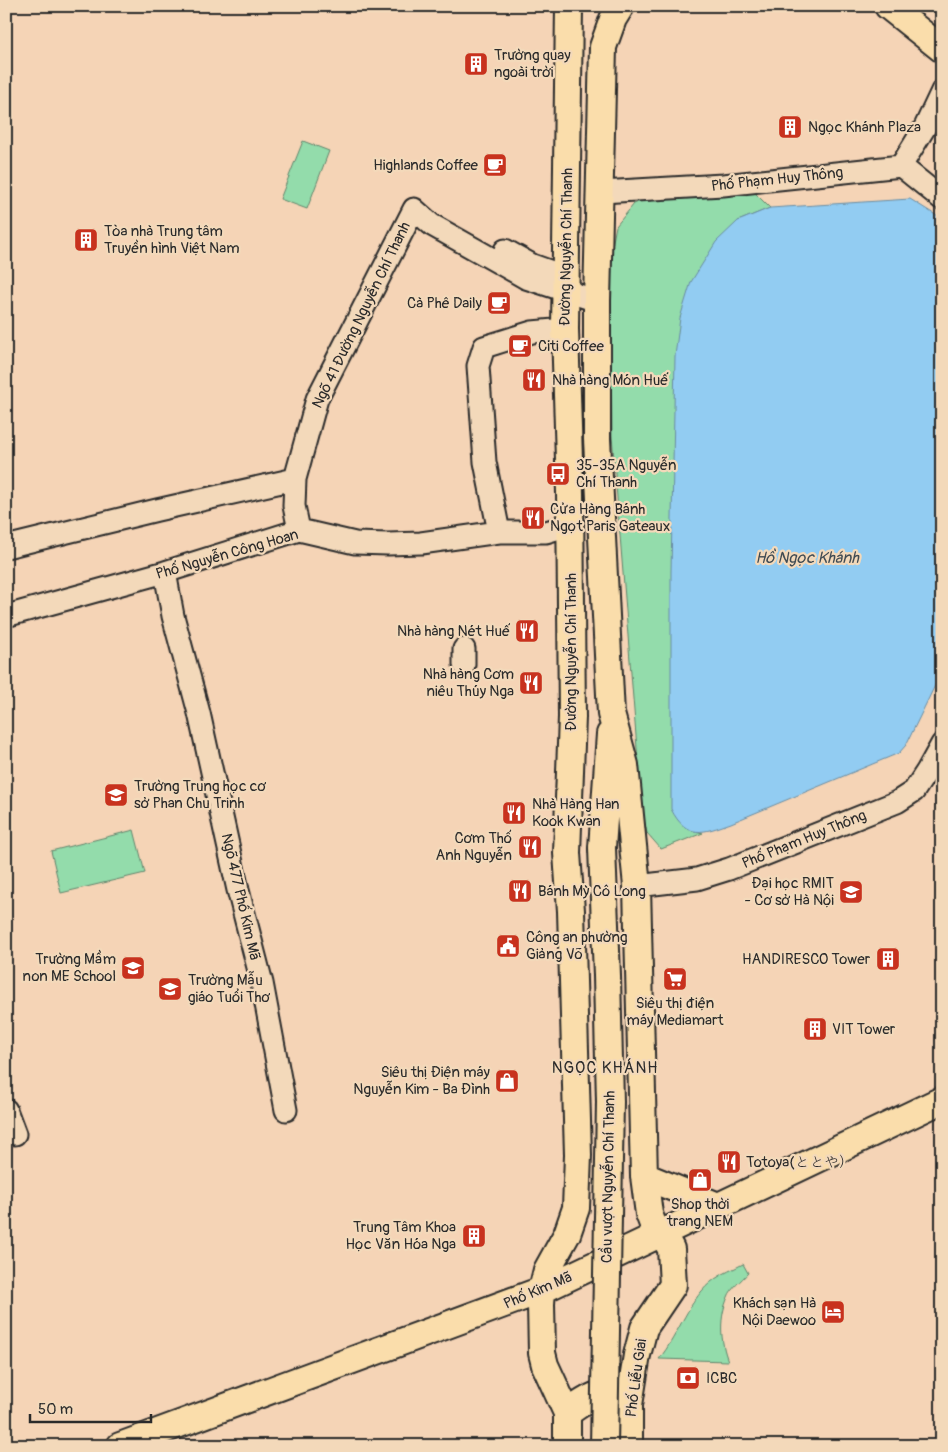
<svg xmlns="http://www.w3.org/2000/svg" width="948" height="1452" font-family="Pangolin,'Klee One',sans-serif">
<style>
.green{fill:#93dcab;stroke:#5f846b}
.water{fill:#92ccf2;stroke:#698ca2}
.lines{fill:none;stroke-linecap:round;stroke-linejoin:round}
.minor-casing{stroke:#2b2b2b;stroke-width:25}
.major-casing{stroke:#2b2b2b;stroke-width:30}
.minor{stroke:#f3d9ba;stroke-width:21}
.major{stroke:#faddab;stroke-width:26}
.major-bridge-casing{stroke:#2b2b2b;stroke-width:30;stroke-linecap:butt}
.major-bridge{stroke:#faddab;stroke-width:26}
.labels{text-anchor:middle;stroke-width:4.5;stroke-linejoin:round;paint-order:stroke}
.poi-label{font-size:15px;fill:#2b2b2b;stroke:#f3d9ba;text-anchor:start}
.street-label{font-size:15px;fill:#2b2b2b;stroke:#f3d9ba}
.water-label{font-size:16px;font-style:italic;fill:#404b53;stroke:#f3d9ba}
.neighbourhood-label{font-size:16px;letter-spacing:1px;fill:#2b2b2b;stroke:#f3d9ba}
</style>
<rect width="100%" height="100%" fill="#f5d4b6"/>
<filter id="ink" filterUnits="userSpaceOnUse"><feTurbulence type="fractalNoise" baseFrequency=".02" numOctaves="2"/><feDisplacementMap in="SourceGraphic" scale="10" xChannelSelector="R" yChannelSelector="G"/><feConvolveMatrix kernelMatrix="1 2 1 2 8 2 1 2 1" color-interpolation-filters="sRGB"/></filter>
<g filter="url(#ink)">
<!-- green -->
<path class="green" d="M303,141L329,151L307,209L280,199Z
M738,176L770,208L738,221L687,829L703,833L661,849L647,833L642,811L612,435L610,257L616,226L634,204L657,187Z
M134,830L145,873L61,893L51,851Z
M743,1264L748,1273C742,1280 731,1288 728,1297C719,1318 720,1340 728,1361L659,1359C679,1335 689,1297 715,1279C723,1273 734,1269 743,1264Z"/>
<!-- water -->
<path class="water" d="M910,199L942,219V671L906,745L899,753L731,823C703,833 687,840 671,809V572L675,356L680,318L691,282L716,242L738,221L770,208Z"/>
<g class="lines">
<defs>
<path id="minor" d="M901,166L925,127L942,91
M601,192L723,185L901,166L942,199
M414,209L432,225L526,278L597,301
M505,250L532,265L566,277
M299,530L294,506L295,479L317,399L414,209
M499,532L485,462L478,366L484,347L532,332L565,329
M6,547L157,510L295,479
M165,572L173,616L199,713L238,890L262,983L286,1110
M6,616L165,572L299,530L355,543L388,544L421,543L499,532H546L570,525
M464,649V665
M637,886L697,879L729,869L897,802L914,791L927,771L942,744
M6,1110L15,1134"/>
<path id="major" d="M621,6L613,19L603,47L597,301V439L611,714L625,765L637,886L644,1176L649,1214L657,1235
M888,6L942,49
M602,848L610,734
M644,1176L718,1206
M567,1413C586,1401 602,1384 624,1400
M120,1446L542,1290L942,1100
M567,1446V1413L545,1365L542,1353L541,1304L542,1290L547,1270L567,1234L576,1208L578,1155L571,911L567,853L572,717L570,493L565,329L569,6
M629,1446V1405L637,1355L644,1328L673,1285L671,1249L666,1240L657,1235"/>
</defs>
<!-- minor casing -->
<use href="#minor" class="minor-casing"/>
<!-- major casing -->
<use href="#major" class="major-casing"/>
<!-- minor -->
<use href="#minor" class="minor"/>
<!-- major -->
<use href="#major" class="major"/>
<defs>
<path id="major-bridge" d="M602,848L607,976L610,1102L604,1446"/>
</defs>
<!-- major-bridge casing -->
<use href="#major-bridge" class="major-bridge-casing"/>
<!-- major-bridge -->
<use href="#major-bridge" class="major-bridge"/>
</g>
</g>
<!-- icons -->
<defs>
<symbol id="building-square" viewBox="-11 -11 22 22"><rect x="-9" y="-9" width="18" height="18" rx="4" fill="#c8321e" stroke="#f3d9ba"/><path d="M-4-6H4V6H1V3H-1V6H-4ZM-2.5-4.3h1.7v1.8h-1.7ZM.8-4.3h1.7v1.8H.8ZM-2.5-1h1.7V.8h-1.7ZM.8-1h1.7V.8H.8Z" fill="#fff"/></symbol>
<symbol id="cafe-square" viewBox="-11 -11 22 22"><rect x="-9" y="-9" width="18" height="18" rx="4" fill="#c8321e" stroke="#f3d9ba"/><path d="M-5.5-4.5H6V0H3Q3 3.5 0 3.5H-2.5Q-5.5 3.5-5.5 0ZM3-3.2v2h1.7v-2ZM-6 4.5H4V6H-6Z" fill="#fff"/></symbol>
<symbol id="restaurant-square" viewBox="-11 -11 22 22"><rect x="-9" y="-9" width="18" height="18" rx="4" fill="#c8321e" stroke="#f3d9ba"/><path d="M-5-6h1v4h1v-4h1v4h1v-4h1v5L-1.5 .5V6h-2V.5L-5-1ZM5-6V6H3V1.5H1.5Q1.5-4 5-6Z" fill="#fff"/></symbol>
<symbol id="bus-square" viewBox="-11 -11 22 22"><rect x="-9" y="-9" width="18" height="18" rx="4" fill="#c8321e" stroke="#f3d9ba"/><path d="M-5-6H5V4H4V6H2V4H-2V6H-4V4H-5ZM-3.5-4V0h7V-4ZM-3.5 1.2v1.5H-2V1.2ZM2 1.2v1.5H3.5V1.2Z" fill="#fff"/></symbol>
<symbol id="school-square" viewBox="-11 -11 22 22"><rect x="-9" y="-9" width="18" height="18" rx="4" fill="#c8321e" stroke="#f3d9ba"/><path d="M0-5L7-2L0 1L-7-2ZM-4 1L0 2.5L4 1V4Q0 6-4 4Z" fill="#fff"/></symbol>
<symbol id="university-square" viewBox="-11 -11 22 22"><rect x="-9" y="-9" width="18" height="18" rx="4" fill="#c8321e" stroke="#f3d9ba"/><path d="M0-5L7-2L0 1L-7-2ZM-4 1L0 2.5L4 1V4Q0 6-4 4Z" fill="#fff"/></symbol>
<symbol id="civic-square" viewBox="-11 -11 22 22"><rect x="-9" y="-9" width="18" height="18" rx="4" fill="#c8321e" stroke="#f3d9ba"/><path d="M-.6-6.5H3V-4.5H.6V-3L4-1V1h2V6H-6V1h2V-1L-.6-3ZM-1.2 2.5V6h2.4V2.5Z" fill="#fff"/></symbol>
<symbol id="supermarket-square" viewBox="-11 -11 22 22"><rect x="-9" y="-9" width="18" height="18" rx="4" fill="#c8321e" stroke="#f3d9ba"/><path d="M-6-5.5h2.5l.6 2H6L4.5 2H-2.5L-4.4-4H-6ZM-1.5 3.2a1.3 1.3 0 1 0 .1 0ZM3 3.2a1.3 1.3 0 1 0 .1 0Z" fill="#fff"/></symbol>
<symbol id="shop-square" viewBox="-11 -11 22 22"><rect x="-9" y="-9" width="18" height="18" rx="4" fill="#c8321e" stroke="#f3d9ba"/><path d="M-5-2.5h2.3a2.7 3.5 0 0 1 5.4 0H5L5.5 6h-11ZM-1.5-2.5h3a1.5 2.3 0 0 0-3 0Z" fill="#fff"/></symbol>
<symbol id="hotel-square" viewBox="-11 -11 22 22"><rect x="-9" y="-9" width="18" height="18" rx="4" fill="#c8321e" stroke="#f3d9ba"/><path d="M-6-4.5h1.5V1H6V5H4.5V3h-9V5H-6ZM-4 0a1.8 1.8 0 1 1 3.6 0ZM.5 0V-2.5h3Q6-2.5 6 0Z" fill="#fff"/></symbol>
<symbol id="bank-square" viewBox="-11 -11 22 22"><rect x="-9" y="-9" width="18" height="18" rx="4" fill="#c8321e" stroke="#f3d9ba"/><path d="M-6-4H6V4H-6ZM0-2.3a2.3 2.3 0 1 0 0 4.6a2.3 2.3 0 1 0 0-4.6Z" fill="#fff"/></symbol>
</defs>
<g fill-rule="evenodd">
<use href="#building-square" x="462" y="50" width="28" height="28"/>
<use href="#building-square" x="776" y="113" width="28" height="28"/>
<use href="#cafe-square" x="481" y="151" width="28" height="28"/>
<use href="#building-square" x="72" y="226" width="28" height="28"/>
<use href="#cafe-square" x="485" y="289" width="28" height="28"/>
<use href="#cafe-square" x="506" y="332" width="28" height="28"/>
<use href="#restaurant-square" x="520" y="366" width="28" height="28"/>
<use href="#bus-square" x="544" y="460" width="28" height="28"/>
<use href="#restaurant-square" x="519" y="504" width="28" height="28"/>
<use href="#restaurant-square" x="513" y="617" width="28" height="28"/>
<use href="#restaurant-square" x="517" y="669" width="28" height="28"/>
<use href="#school-square" x="102" y="781" width="28" height="28"/>
<use href="#restaurant-square" x="500" y="799" width="28" height="28"/>
<use href="#restaurant-square" x="516" y="833" width="28" height="28"/>
<use href="#restaurant-square" x="506" y="877" width="28" height="28"/>
<use href="#university-square" x="837" y="878" width="28" height="28"/>
<use href="#civic-square" x="494" y="932" width="28" height="28"/>
<use href="#building-square" x="874" y="945" width="28" height="28"/>
<use href="#school-square" x="119" y="954" width="28" height="28"/>
<use href="#supermarket-square" x="661" y="965" width="28" height="28"/>
<use href="#school-square" x="156" y="975" width="28" height="28"/>
<use href="#building-square" x="801" y="1015" width="28" height="28"/>
<use href="#shop-square" x="493" y="1067" width="28" height="28"/>
<use href="#restaurant-square" x="715" y="1148" width="28" height="28"/>
<use href="#shop-square" x="686" y="1166" width="28" height="28"/>
<use href="#building-square" x="460" y="1222" width="28" height="28"/>
<use href="#hotel-square" x="819" y="1298" width="28" height="28"/>
<use href="#bank-square" x="674" y="1364" width="28" height="28"/>
</g>
<g class="labels">
<!-- poi labels -->
<g class="poi-label">
<text x="494" y="60">Trường quay<tspan x="494" dy="17">ngoài trời</tspan></text>
<text x="808" y="132">Ngọc Khánh Plaza</text>
<text x="478" y="170" text-anchor="end">Highlands Coffee</text>
<text x="104" y="236">Tòa nhà Trung tâm<tspan x="104" dy="17">Truyền hình Việt Nam</tspan></text>
<text x="482" y="308" text-anchor="end">Cà Phê Daily</text>
<text x="538" y="351">Citi Coffee</text>
<text x="552" y="385">Nhà hàng Món Huế</text>
<text x="576" y="470">35-35A Nguyễn<tspan x="576" dy="17">Chí Thanh</tspan></text>
<text x="550" y="514">Cửa Hàng Bánh<tspan x="550" dy="17">Ngọt Paris Gateaux</tspan></text>
<text x="510" y="636" text-anchor="end">Nhà hàng Nét Huế</text>
<text x="514" y="679" text-anchor="end">Nhà hàng Cơm<tspan x="514" dy="17">niêu Thúy Nga</tspan></text>
<text x="134" y="791">Trường Trung học cơ<tspan x="134" dy="17">sở Phan Chu Trinh</tspan></text>
<text x="532" y="809">Nhà Hàng Han<tspan x="532" dy="17">Kook Kwan</tspan></text>
<text x="512" y="843" text-anchor="end">Cơm Thố<tspan x="512" dy="17">Anh Nguyễn</tspan></text>
<text x="834" y="888" text-anchor="end">Đại học RMIT<tspan x="834" dy="17">- Cơ sở Hà Nội</tspan></text>
<text x="538" y="896">Bánh Mỳ Cô Long</text>
<text x="526" y="942">Công an phường<tspan x="526" dy="17">Giảng Võ</tspan></text>
<text x="116" y="964" text-anchor="end">Trường Mầm<tspan x="116" dy="17">non ME School</tspan></text>
<text x="870" y="964" text-anchor="end">HANDIRESCO Tower</text>
<text x="188" y="985">Trường Mẫu<tspan x="188" dy="17">giáo Tuổi Thơ</tspan></text>
<text x="675" y="1008" text-anchor="middle">Siêu thị điện<tspan x="675" dy="17">máy Mediamart</tspan></text>
<text x="832" y="1034">VIT Tower</text>
<text x="490" y="1077" text-anchor="end">Siêu thị Điện máy<tspan x="490" dy="17">Nguyễn Kim - Ba Đình</tspan></text>
<text x="746" y="1167">Totoya(ととや）</text>
<text x="700" y="1209" text-anchor="middle">Shop thời<tspan x="700" dy="17">trang NEM</tspan></text>
<text x="456" y="1232" text-anchor="end">Trung Tâm Khoa<tspan x="456" dy="17">Học Văn Hóa Nga</tspan></text>
<text x="816" y="1308" text-anchor="end">Khách sạn Hà<tspan x="816" dy="17">Nội Daewoo</tspan></text>
<text x="706" y="1383">ICBC</text>
</g>
<!-- street labels -->
<g class="street-label">
<text transform="translate(777 179) rotate(-6)" y="5">Phố Phạm Huy Thông</text>
<text transform="translate(566 247) rotate(-89)" y="5">Đường Nguyễn Chí Thanh</text>
<text transform="translate(361 315) rotate(-64)" y="5">Ngõ 41 Đường Nguyễn Chí Thanh</text>
<text transform="translate(227 554) rotate(-16)" y="5">Phố Nguyễn Công Hoan</text>
<text transform="translate(571 652) rotate(-90)" y="5">Đường Nguyễn Chí Thanh</text>
<text transform="translate(804 839) rotate(-22)" y="5">Phố Phạm Huy Thông</text>
<text transform="translate(241 897) rotate(77)" y="5">Ngõ 477 Phố Kim Mã</text>
<text transform="translate(608 1177) rotate(-89)" y="5">Cầu vượt Nguyễn Chí Thanh</text>
<text transform="translate(538 1290) rotate(-23)" y="5">Phố Kim Mã</text>
<text transform="translate(636 1378) rotate(-82)" y="5">Phố Liễu Giai</text>
</g>
<!-- water labels -->
<g class="water-label">
<text x="807" y="563">Hồ Ngọc Khánh</text>
</g>
<!-- neighbourhood labels -->
<g class="neighbourhood-label">
<text x="605" y="1073">NGỌC KHÁNH</text>
</g>
</g>
<!-- margin -->
<rect width="948" height="1452" fill="none" stroke="#f3d9ba" stroke-width="25"/>
<rect x="12" y="12" width="923" height="1427" fill="none" stroke="#2b2b2b" stroke-width="2" filter="url(#ink)"/>
<!-- scale -->
<path d="M30 1414v8h121v-8" fill="none" stroke="#2b2b2b" stroke-width="2.5"/>
<text x="38" y="1414" font-size="15" fill="#2b2b2b" stroke="#f3d9ba" stroke-width="4" paint-order="stroke">50 m</text>
</svg>
